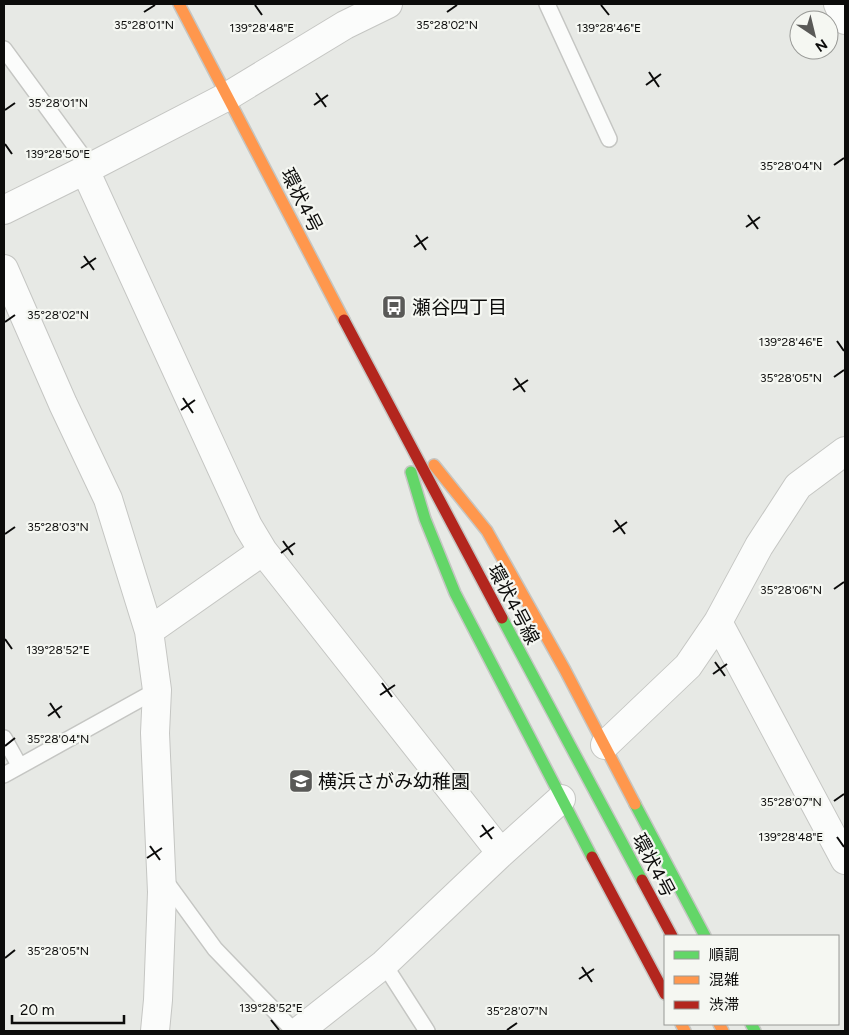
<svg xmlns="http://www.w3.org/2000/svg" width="849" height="1035" font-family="Figtree,'Noto Sans JP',sans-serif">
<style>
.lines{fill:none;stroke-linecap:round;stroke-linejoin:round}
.lane-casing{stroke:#c5c6c3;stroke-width:18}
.street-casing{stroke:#c5c6c3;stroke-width:30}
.fast-casing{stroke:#c5c6c3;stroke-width:14}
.slow-casing{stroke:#c5c6c3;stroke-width:14}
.jam-casing{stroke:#c5c6c3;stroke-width:14}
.lane{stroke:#fbfcfb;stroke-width:15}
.street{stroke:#fbfcfb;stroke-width:28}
.fast{stroke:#63d668;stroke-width:11}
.slow{stroke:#ff974d;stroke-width:11}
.jam{stroke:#b3261e;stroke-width:11}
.ticks{fill:none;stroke:#0c0c0b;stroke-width:2}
.labels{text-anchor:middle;stroke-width:4.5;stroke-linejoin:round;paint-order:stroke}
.street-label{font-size:19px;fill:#0c0c0b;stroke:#f5f7f2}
.poi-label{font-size:19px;fill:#0c0c0b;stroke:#f5f7f2;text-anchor:start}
.ticks-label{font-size:12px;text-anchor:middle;fill:#0c0c0b;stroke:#f5f7f2;stroke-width:4.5;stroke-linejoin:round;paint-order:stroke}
</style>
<rect width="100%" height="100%" fill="#e7e9e5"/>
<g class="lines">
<defs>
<path id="lane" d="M547,4L609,139
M4,49L81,154L85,170
M4,738L19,765
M4,775L157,690
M164,879L215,949L294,1031
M384,964L427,1031"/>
<path id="street" d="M838,4L845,20
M85,170L248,526L263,551L501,853
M4,210L85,170L228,96L345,25L388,4
M4,269L63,404L108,499L149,631L157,690L155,733L162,892L158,1000L155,1031
M718,622L845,860
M149,631L263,551
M605,745L688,666L718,622L759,546L798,486L845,451
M299,1031L384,964L501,853L561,799"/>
<path id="fast" d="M411,472L425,519L455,593L592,857
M502,618L642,880
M635,804L705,936
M751,1024L755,1031"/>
<path id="slow" d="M179,4L344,320
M434,465L487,531L565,670L635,804
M681,1024L685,1031
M719,1024L723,1031"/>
<path id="jam" d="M344,320L502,618
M592,857L665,994
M642,880L672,936"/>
</defs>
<!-- lane casing -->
<use href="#lane" class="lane-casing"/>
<!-- street casing -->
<use href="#street" class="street-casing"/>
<!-- fast casing -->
<use href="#fast" class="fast-casing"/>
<!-- slow casing -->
<use href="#slow" class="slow-casing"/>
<!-- jam casing -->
<use href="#jam" class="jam-casing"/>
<!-- lane -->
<use href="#lane" class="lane"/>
<!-- street -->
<use href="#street" class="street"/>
<!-- fast -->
<use href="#fast" class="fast"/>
<!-- slow -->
<use href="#slow" class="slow"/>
<!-- jam -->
<use href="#jam" class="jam"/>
</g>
<!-- ticks -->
<path class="ticks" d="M255,5L262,15M601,5L609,15M144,12L155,5M447,12L457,5M649,72L659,87M646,85L661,74M316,93L326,107M314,105L328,95M5,110L15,103M5,144L12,154M834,165L844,158M748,215L758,229M746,227L760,217M416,235L426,250M414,247L428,237M84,256L94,270M81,268L96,258M5,322L15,315M837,341L844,351M834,377L844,370M515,378L525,392M513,390L528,380M183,398L193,413M181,410L195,400M615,520L625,534M613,532L627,522M5,534L15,527M283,541L293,555M281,553L295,543M834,589L844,582M5,639L12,649M715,662L725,676M713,674L727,664M382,683L392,697M380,695L395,685M50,703L60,718M48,716L62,706M5,746L15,738M834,801L844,794M482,825L492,839M480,837L494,827M837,837L844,847M150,846L160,860M147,858L162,848M5,958L15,950M582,967L592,982M579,979L594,969M271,1020L279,1030M507,1030L517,1023"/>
<!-- icons -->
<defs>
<symbol id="bus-square" viewBox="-11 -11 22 22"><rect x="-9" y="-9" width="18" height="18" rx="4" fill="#595957" stroke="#f5f7f2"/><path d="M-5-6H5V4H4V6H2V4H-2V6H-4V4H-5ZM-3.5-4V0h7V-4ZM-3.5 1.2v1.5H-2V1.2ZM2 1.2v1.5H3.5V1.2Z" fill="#fff"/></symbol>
<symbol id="school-square" viewBox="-11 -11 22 22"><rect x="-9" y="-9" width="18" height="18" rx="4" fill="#595957" stroke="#f5f7f2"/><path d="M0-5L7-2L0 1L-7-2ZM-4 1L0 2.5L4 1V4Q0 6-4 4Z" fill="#fff"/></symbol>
</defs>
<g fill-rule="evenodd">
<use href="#bus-square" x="380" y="293" width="28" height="28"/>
<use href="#school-square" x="287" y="767" width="28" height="28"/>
</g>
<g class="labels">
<!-- street labels -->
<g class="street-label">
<text transform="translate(302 200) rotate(63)" y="7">環状4号</text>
<text transform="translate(514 604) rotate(62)" y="7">環状4号線</text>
<text transform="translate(654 865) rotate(62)" y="7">環状4号</text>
</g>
<!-- poi labels -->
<g class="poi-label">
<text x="412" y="314">瀬谷四丁目</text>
<text x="318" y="788">横浜さがみ幼稚園</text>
</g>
</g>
<g class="ticks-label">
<text x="144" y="29">35°28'01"N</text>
<text x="447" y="29">35°28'02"N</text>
<text x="262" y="32">139°28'48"E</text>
<text x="609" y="32">139°28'46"E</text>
<text x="58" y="107">35°28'01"N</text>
<text x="58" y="158">139°28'50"E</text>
<text x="791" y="170">35°28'04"N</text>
<text x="58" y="319">35°28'02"N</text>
<text x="791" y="346">139°28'46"E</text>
<text x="791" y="382">35°28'05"N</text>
<text x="58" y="531">35°28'03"N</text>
<text x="791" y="594">35°28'06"N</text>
<text x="58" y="654">139°28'52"E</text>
<text x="58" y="743">35°28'04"N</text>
<text x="791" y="806">35°28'07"N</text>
<text x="791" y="841">139°28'48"E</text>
<text x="58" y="955">35°28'05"N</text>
<text x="271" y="1012">139°28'52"E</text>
<text x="517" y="1015">35°28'07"N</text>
</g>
<!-- border -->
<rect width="849" height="1035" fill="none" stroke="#0c0c0b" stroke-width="10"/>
<!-- legend -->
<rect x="664" y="935" width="175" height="90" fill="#f5f7f2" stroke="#989996"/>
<rect x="674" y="951" width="25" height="8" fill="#63d668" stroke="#989996"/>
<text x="709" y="960" font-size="15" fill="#0c0c0b">順調</text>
<rect x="674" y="976" width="25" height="8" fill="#ff974d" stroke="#989996"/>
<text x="709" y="985" font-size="15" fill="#0c0c0b">混雑</text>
<rect x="674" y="1001" width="25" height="8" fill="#b3261e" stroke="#989996"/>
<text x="709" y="1010" font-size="15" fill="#0c0c0b">渋滞</text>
<!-- north arrow -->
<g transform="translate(814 35) rotate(145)"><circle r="24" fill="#f5f7f2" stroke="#989996"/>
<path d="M0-4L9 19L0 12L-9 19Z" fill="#595957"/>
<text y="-8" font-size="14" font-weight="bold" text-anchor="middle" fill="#0c0c0b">N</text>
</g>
<!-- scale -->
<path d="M12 1015v8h112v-8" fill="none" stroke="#0c0c0b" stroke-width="2.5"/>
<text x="20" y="1015" font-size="15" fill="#0c0c0b" stroke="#f5f7f2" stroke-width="4" paint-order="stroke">20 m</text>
</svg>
